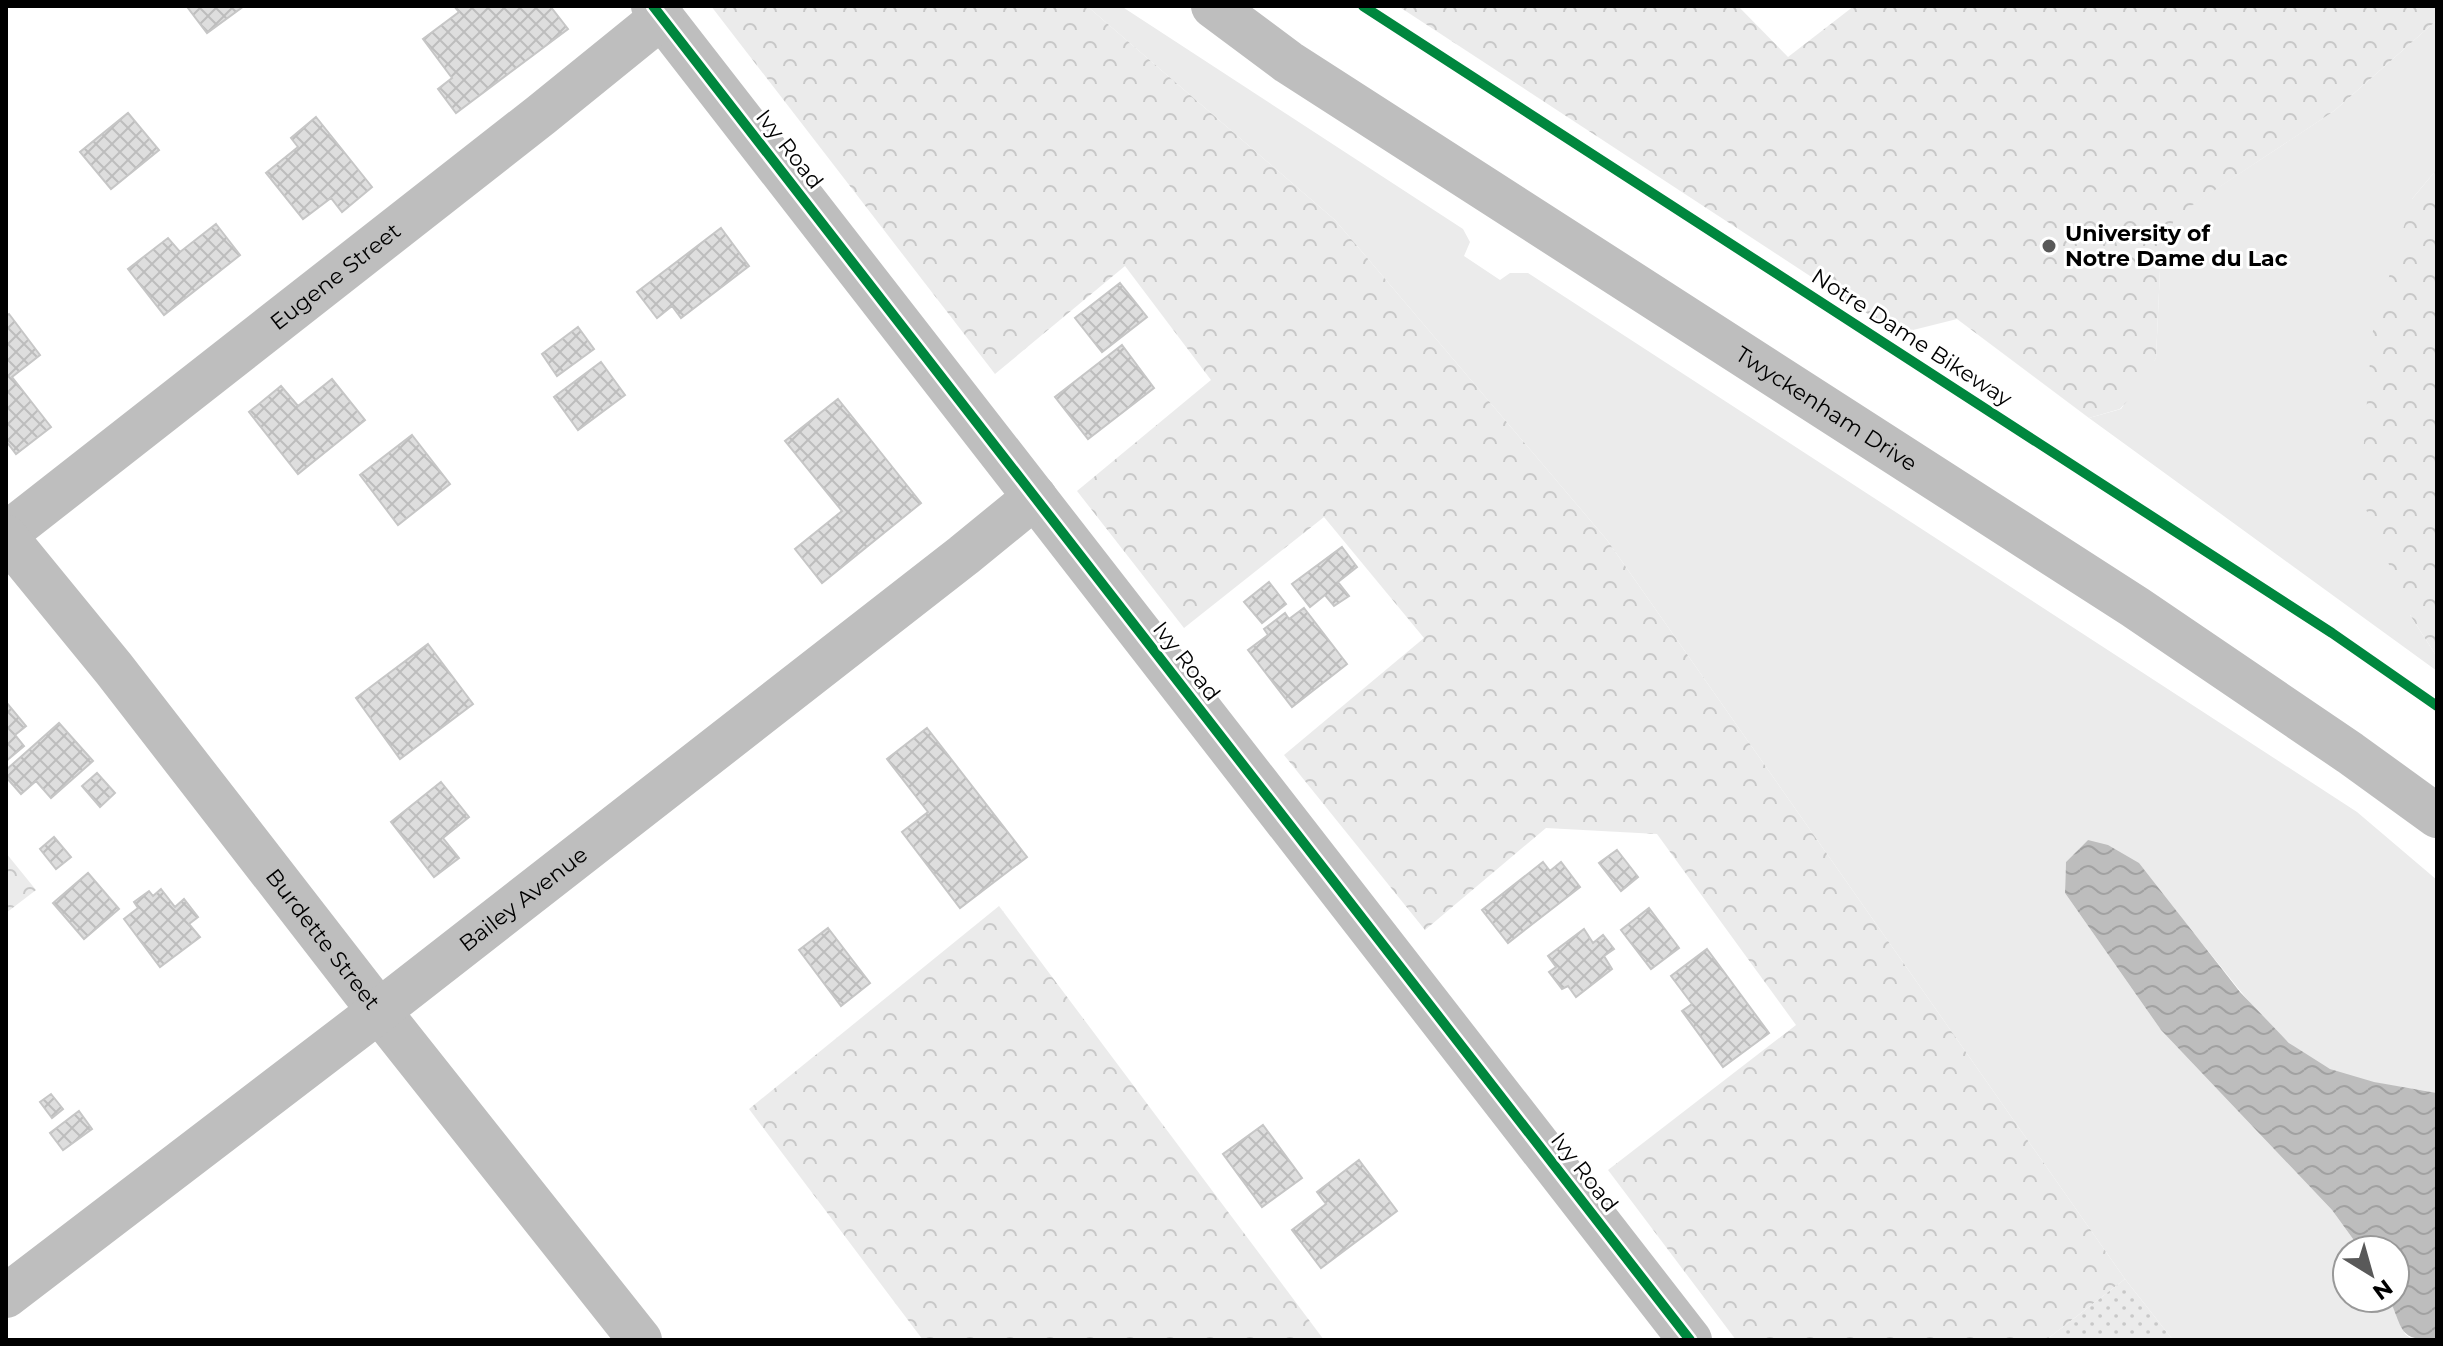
<svg xmlns="http://www.w3.org/2000/svg" width="2443" height="1346" font-family="Montserrat,sans-serif">
<style>
.green{fill:#ebebeb}
.forest{fill:url(#forest-crowns)}
.garden{fill:url(#garden-dots)}
.water{fill:url(#water-waves)}
.building{fill:url(#building-cross-hatch);stroke:#c6c6c6;stroke-width:2}
.lines{fill:none;stroke-linecap:round;stroke-linejoin:round}
.minor{stroke:#bebebe;stroke-width:44}
.cycleway-casing{stroke:#fff;stroke-width:15}
.cycleway{stroke:#00873e;stroke-width:10}
.poi-dot{fill:#595959;stroke:#fff;stroke-width:3}
.labels{text-anchor:middle;stroke-width:6;stroke-linejoin:round;paint-order:stroke}
.street-label{font-size:22px;fill:#000;stroke:#fff}
.poi-label{font-size:22px;font-weight:bold;fill:#000;stroke:#fff;text-anchor:start}
</style>
<defs>
<pattern id="forest-crowns" width="20" height="18" patternUnits="userSpaceOnUse" patternTransform="scale(2)"><rect width="20" height="18" fill="#ebebeb"/><path d="M2 6a3 3 0 1 1 6 0M12 15a3 3 0 1 1 6 0" fill="none" stroke="#c8c8c8"/></pattern>
<pattern id="garden-dots" width="8" height="8" patternUnits="userSpaceOnUse" patternTransform="scale(2)"><rect width="8" height="8" fill="#ebebeb"/><path d="M2 2h.1M6 6h.1" fill="none" stroke="#c8c8c8" stroke-width="1.8" stroke-linecap="round"/></pattern>
<pattern id="water-waves" width="16" height="10" patternUnits="userSpaceOnUse" patternTransform="scale(2)"><rect width="16" height="10" fill="#bdbdbd"/><path d="M0 5q4-4 8 0t8 0" fill="none" stroke="#a1a1a1"/></pattern>
<pattern id="building-cross-hatch" width="8" height="8" patternUnits="userSpaceOnUse" patternTransform="scale(2)"><rect width="8" height="8" fill="#dedede"/><path d="M0 0l8 8M0 8l8-8" fill="none" stroke="#bdbdbd"/></pattern>
</defs>
<rect width="100%" height="100%" fill="#fff"/>
<!-- green -->
<path class="green" d="M1087,6H1121L1463,229L1470,242L1464,256L1500,280L1510,273H1528L2357,812L2437,880V1093C2402,1086 2363,1084 2330,1069C2271,1042 2235,980 2193,933C2164,901 2121,870 2088,840L2066,862L2065,893L2161,1030L2332,1210L2361,1250H2347V1298H2389L2405,1334L2413,1340H2173L2125,1279L1607,540L1335,220Z
M2437,20V169L2412,199L2410,615L2437,657V671L2089,418L2121,409L2156,358L2161,248L2175,216L2334,111Z"/>
<!-- forest -->
<path class="forest" d="M711,6H1087L1335,220L1607,540L2125,1279L2046,1340H1736L1608,1170L1796,1025L1657,834L1546,828L1425,930L1284,755L1424,638L1324,517L1184,628L1077,491L1211,380L1125,266L995,374Z
M1398,6H1738L1788,57L1854,6H2437V20L2334,111L2176,216L2161,248L2156,358L2141,386L2120,409L2089,418L1957,319L1909,331H1894Z
M2437,169V657L2410,615L2360,495L2372,334L2412,199Z
M6,853L36,890L6,913Z
M999,906L1324,1340H923L749,1109Z"/>
<!-- garden -->
<path class="garden" d="M2125,1279L2173,1340H2046Z"/>
<!-- water -->
<path class="water" d="M2088,840L2108,845L2139,863L2240,992L2289,1043L2330,1069L2374,1082L2437,1093V1340C2398,1340 2404,1331 2389,1298H2395V1250H2361L2332,1210L2161,1030L2065,893L2066,862Z"/>
<!-- building -->
<path class="building" d="M191,6H244L207,33L188,8Z
M454,6H550L568,29L456,113L438,89L452,78L423,39L459,12Z
M128,113L159,150L111,189L80,152Z
M316,117L372,187L342,212L331,198L303,219L266,173L298,147L291,138Z
M216,224L240,255L164,315L128,269L168,238L180,252Z
M721,228L749,266L681,318L672,306L657,318L637,292Z
M1120,283L1147,317L1102,352L1075,318Z
M9,314L40,355L12,377L51,427L16,454L6,441V316Z
M578,327L594,349L557,376L542,354Z
M1122,345L1154,388L1088,439L1055,397Z
M601,362L625,395L578,430L554,397Z
M332,379L365,420L298,474L249,412L281,386L298,406Z
M838,399L921,503L822,583L795,549L842,511L785,441Z
M412,435L450,484L398,525L360,475Z
M1342,547L1357,567L1338,582L1349,596L1334,606L1325,595L1310,607L1292,584Z
M1269,582L1286,604L1262,623L1244,602Z
M1304,608L1347,664L1292,707L1248,650L1268,635L1264,629L1285,613L1289,619Z
M428,644L473,704L400,759L356,698Z
M6,702L26,726L15,735L24,746L6,761Z
M59,723L93,761L51,798L36,781L21,794L6,777V770Z
M927,728L1027,857L960,908L902,832L928,812L887,759Z
M97,773L115,793L100,807L82,786Z
M441,782L469,817L443,838L459,858L434,877L391,822Z
M54,837L71,857L56,869L40,849Z
M1617,850L1638,877L1621,891L1599,863Z
M1543,862L1550,871L1561,862L1580,887L1508,943L1482,910Z
M88,873L119,909L84,939L53,903Z
M161,889L175,907L184,899L198,917L189,924L200,937L160,967L124,919L138,908L134,902L149,891L153,896Z
M1649,908L1679,948L1651,969L1621,930Z
M828,928L870,983L841,1006L799,950Z
M1584,929L1593,943L1603,935L1614,949L1604,956L1612,969L1576,997L1568,986L1562,989L1549,972L1556,967L1548,956Z
M1707,949L1769,1033L1723,1067L1682,1011L1692,1004L1671,976Z
M51,1094L63,1109L52,1118L40,1102Z
M79,1111L92,1129L63,1150L50,1133Z
M1263,1125L1302,1178L1262,1207L1223,1154Z
M1359,1160L1397,1211L1321,1268L1292,1230L1326,1204L1317,1192Z"/>
<g class="lines">
<!-- minor -->
<g class="minor">
<path d="M653,6L1690,1340"/>
<path id="s1" d="M1213,6L1288,62L2135,607L2350,753L2437,816"/>
<path id="s2" d="M6,534L541,115L662,17"/>
<path id="s3" d="M6,537L114,669L379,1011L640,1340"/>
<path id="s4" d="M6,1296L379,1011L964,555L1035,497"/>
</g>
<defs>
<path id="cycleway" d="M653,6L1690,1340
M1363,6L2332,633L2437,706"/>
</defs>
<!-- cycleway casing -->
<use href="#cycleway" class="cycleway-casing"/>
<!-- cycleway -->
<use href="#cycleway" class="cycleway"/>
</g>
<!-- markers -->
<circle class="poi-dot" cx="2049" cy="246" r="8"/>
<g class="labels">
<!-- street labels -->
<g class="street-label">
<text transform="translate(790 149) rotate(52)" y="8">Ivy Road</text>
<text dy="8" stroke="none"><textPath href="#s2" startOffset="418">Eugene Street</textPath></text>
<text transform="translate(1912 337) rotate(33)" y="8">Notre Dame Bikeway</text>
<text dy="8" stroke="none"><textPath href="#s1" startOffset="734">Twyckenham Drive</textPath></text>
<text transform="translate(1187 661) rotate(52)" y="8">Ivy Road</text>
<text dy="8" stroke="none"><textPath href="#s4" startOffset="652">Bailey Avenue</textPath></text>
<text dy="8" stroke="none"><textPath href="#s3" startOffset="512">Burdette Street</textPath></text>
<text transform="translate(1585 1172) rotate(52)" y="8">Ivy Road</text>
</g>
<!-- poi labels -->
<g class="poi-label">
<text x="2065" y="241">University of<tspan x="2065" dy="25">Notre Dame du Lac</tspan></text>
</g>
</g>
<!-- border -->
<rect width="2443" height="1346" fill="none" stroke="#000000" stroke-width="16"/>
<!-- north arrow -->
<g transform="translate(2371 1274) rotate(143)"><circle r="38" fill="#ffffff" stroke="#999999" stroke-width="2"/>
<path d="M0-6L14 30L0 20L-14 30Z" fill="#595959"/>
<text y="-12" font-size="22" font-weight="bold" text-anchor="middle" fill="#000000">N</text>
</g>
</svg>
